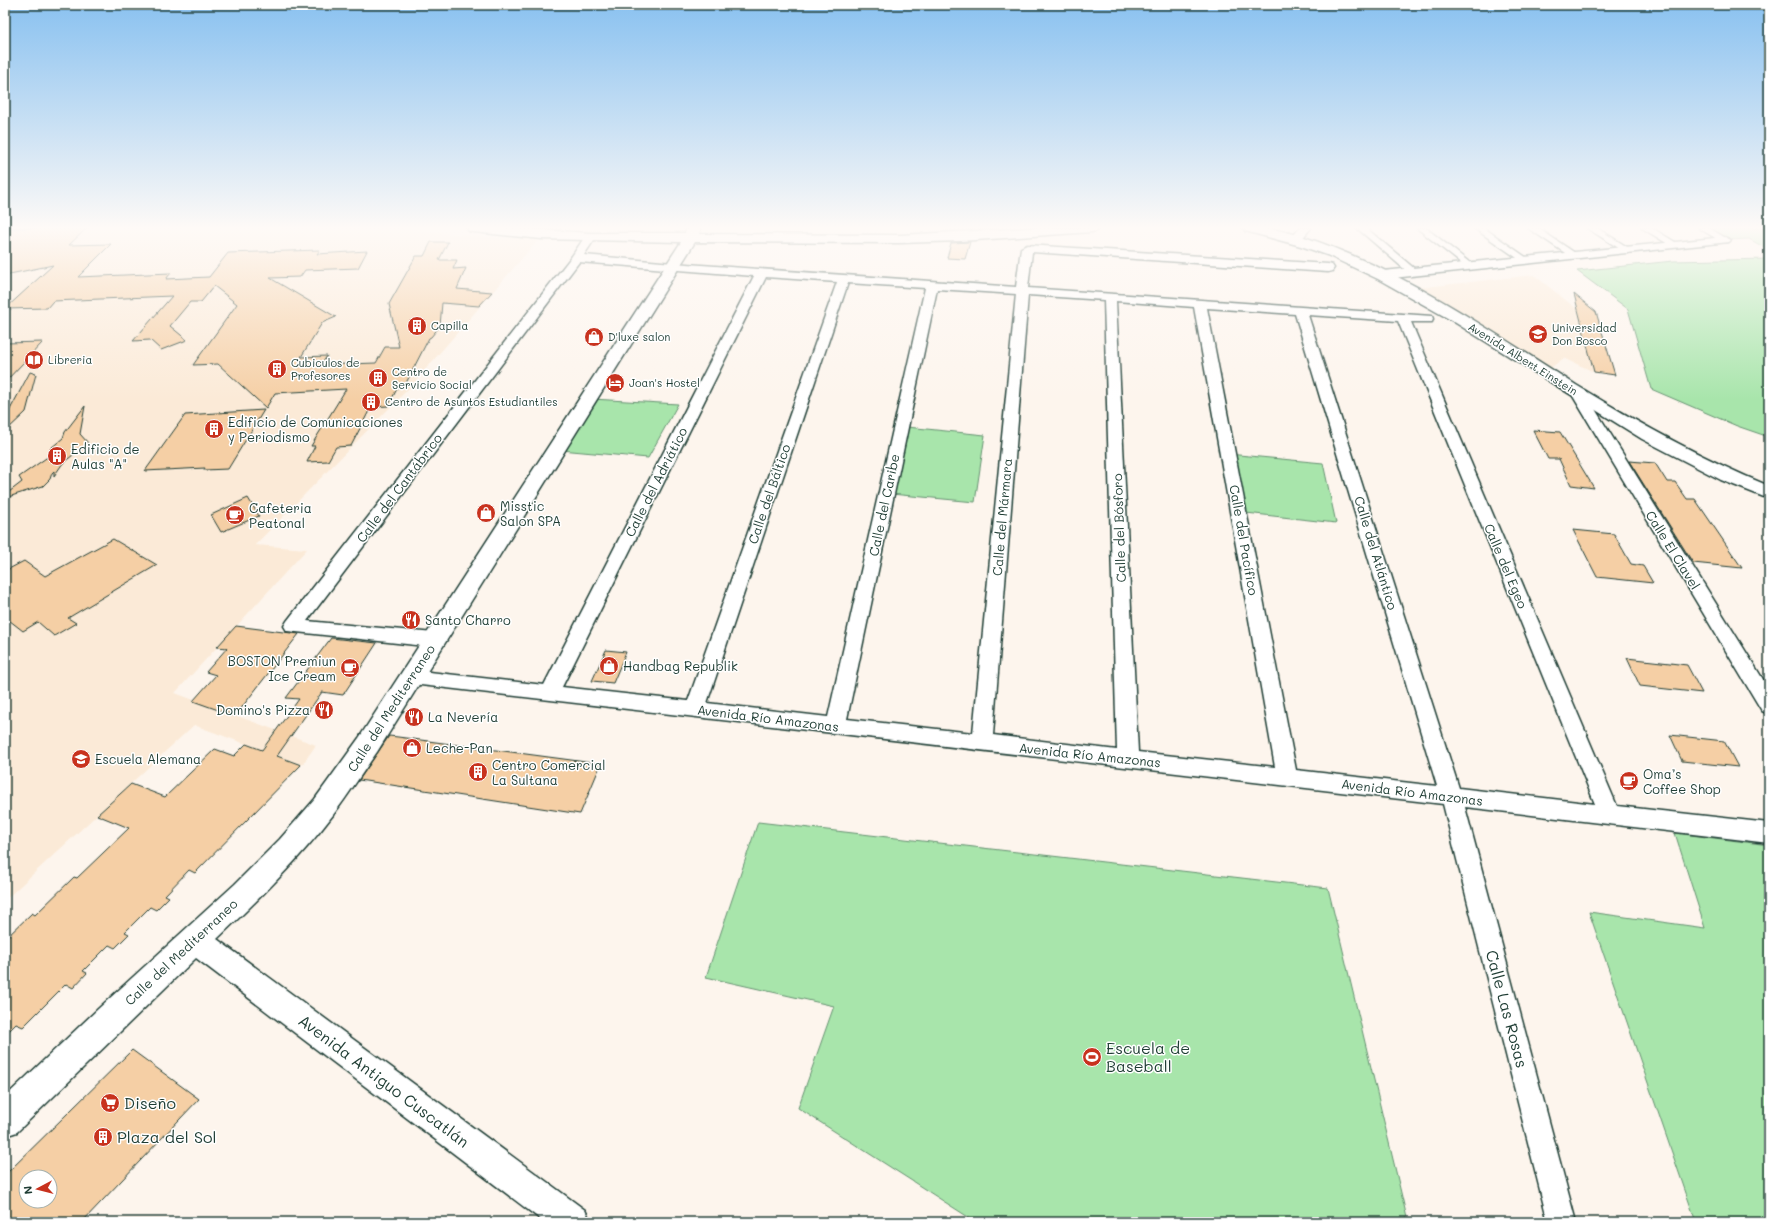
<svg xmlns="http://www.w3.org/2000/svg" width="1774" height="1227" font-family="Mali,sans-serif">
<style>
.built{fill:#fbead7}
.green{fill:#a8e5ab;stroke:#649170}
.building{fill:#f5cfa5;stroke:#1f3d34;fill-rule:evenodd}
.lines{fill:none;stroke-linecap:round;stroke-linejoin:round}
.pedestrian-casing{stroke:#1f3d34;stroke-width:3}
.minor-casing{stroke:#1f3d34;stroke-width:3}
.tertiary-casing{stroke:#1f3d34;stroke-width:3}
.pedestrian{fill:#fff;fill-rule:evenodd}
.minor{fill:#fff;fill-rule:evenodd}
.tertiary{fill:#fff;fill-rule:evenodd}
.labels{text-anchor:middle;stroke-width:3;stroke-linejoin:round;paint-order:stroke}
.far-poi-label{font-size:11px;fill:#1f3d34;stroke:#fff;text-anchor:start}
.far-street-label{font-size:11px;fill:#1f3d34;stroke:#fff}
.poi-label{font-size:13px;fill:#1f3d34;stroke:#fff;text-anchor:start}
.street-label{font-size:13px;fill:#1f3d34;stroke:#fff}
.near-street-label{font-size:16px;fill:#1f3d34;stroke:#fff}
.near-poi-label{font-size:16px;fill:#1f3d34;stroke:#fff;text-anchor:start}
</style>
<rect width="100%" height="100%" fill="#fdf5ed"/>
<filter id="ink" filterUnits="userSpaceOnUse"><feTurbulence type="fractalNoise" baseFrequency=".025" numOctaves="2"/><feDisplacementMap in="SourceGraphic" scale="8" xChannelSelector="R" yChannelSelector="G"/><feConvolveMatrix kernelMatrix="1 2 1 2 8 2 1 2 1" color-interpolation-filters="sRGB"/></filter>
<g filter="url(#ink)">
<!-- built -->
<path class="built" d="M5,228H403L472,236L539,239L410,387L255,545L307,549L175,693L316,745L302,765L194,725L5,900Z
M1534,275L1578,310L1594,372L1564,358L1549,369L1417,288Z"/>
<!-- green -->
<path class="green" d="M1706,228H1769V250L1749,239L1728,240Z
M1769,259V437L1737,426L1651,389L1628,309L1577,271L1673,261Z
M592,399L678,404L648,458L561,450Z
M907,427L985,435L975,502L891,494Z
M1228,454L1323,463L1336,523L1237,512Z
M758,822L1328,888L1408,1222H976L798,1108L834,1006L706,977Z
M1675,833L1769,845V1222H1696L1589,912L1705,928Z"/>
<!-- building -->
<path class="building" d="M5,228H87L69,245L111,244L78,277L171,273L166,279L209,277L228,253L320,250L317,254L367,251L358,268L305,270L300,277L270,278L336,317L322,323L301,357L327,356L321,365L376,363L385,347H399L389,304L416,256H424L431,242H448L439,260H457L453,269L466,268L457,289L492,292L479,306L442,303L440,326L431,337L429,338L404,387H398L388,406L371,407L351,446L336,447L328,461L307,462L315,446H311L346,389L275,393L266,408L218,364L193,365L237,304L214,286L201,302H190L170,326L187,340L161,350L150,340L133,341L172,296L53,301L47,308L5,309L53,265L5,275Z
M970,242L965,259L947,258L951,243Z
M1574,294L1596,312L1615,375L1594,372Z
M43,342L5,382V343Z
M30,372L36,374L26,412L5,432V419Z
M85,406L80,434L88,443L63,463L54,476V471L52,473L50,479L43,486L5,498V495L22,482L19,477L49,456L51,448L63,438L65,432Z
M264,410L228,469L204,470L205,468L145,471L185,415Z
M1533,430L1560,432L1594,488L1571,485L1559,459H1548Z
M1629,461L1655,463L1667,482H1675L1687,499H1695L1742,568L1693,563Z
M248,498L259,516L221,532L211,515Z
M1573,530L1614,534L1631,564L1643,566L1653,583L1597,577Z
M113,539L157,565L68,618L76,623L54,636L38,622L23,631L5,617V571L24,561L45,576Z
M236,626L299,634L235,716L193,701L216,675L206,672L227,648L217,647Z
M331,638L377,643L343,695L322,692L277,756L301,765L195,873L189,870L165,895L169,897L156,910L150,907L125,932L129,934L115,948L109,945L83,971L87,973L73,988L66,984L23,1027L16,1024L5,1035V939L32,913L35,915L74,877L77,878L129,828L97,815L131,784L165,797L215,749L234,756L246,744L262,750L299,699L286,698Z
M606,650L626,652L613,683L592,681Z
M1627,658L1687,665L1702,693L1640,686Z
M1670,735L1724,741L1738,767L1682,761Z
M389,736L398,737L601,764L580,814L359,780Z
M132,1050L199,1099L82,1222H5V1175ZM26,1177H50V1201H26Z"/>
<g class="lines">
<defs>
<path id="pedestrian" d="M1357,228H1366L1416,270L1417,272L1416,274H1410Z
M1417,228H1426L1474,266L1470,269L1467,268Z
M1474,228H1484L1530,260L1526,263L1523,262Z
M1528,228H1538L1578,255L1574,258L1571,257Z
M1587,228H1597L1632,250L1628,253L1625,252Z
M1642,228H1652L1680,245L1679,247H1673Z
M1699,228H1709L1729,240L1728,242H1722Z"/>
<path id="minor" d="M1300,228H1311L1300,241H1292L1290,239Z
M590,234L596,237L584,255L673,263L1016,287L1021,248L1027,245L1328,264L1332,265L1334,268L1332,271L1328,272L1032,252L1028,288L1432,316L1433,319L1432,322H1411L1617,806L1769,823V843L1465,807L1576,1222H1548L1443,804L412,684L405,682L402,677L405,672L412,670L544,685L754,276L579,262L307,621L434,633L441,635L443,640L441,645L434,647L287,631L284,626L287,621L572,256L586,235ZM766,277L837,282L688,701L562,687ZM848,283L925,288L828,717L707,703ZM937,289L1016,294L973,733L847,719ZM1028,295L1104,300L1117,750L993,735ZM1116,301L1194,307L1275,767L1138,752ZM1207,308L1295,314L1437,786L1296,770ZM1308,315L1398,321L1595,804L1459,788Z
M1725,237L1731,240L1729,242L1383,279L1379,278L1377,275L1379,272L1383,271Z
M1578,389L1583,390L1585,393L1769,689V714L1762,711L1571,393L1573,390Z"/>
<path id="tertiary" d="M467,228H516L590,233H685L687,228H701L699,234L899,235L1028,228H1098L1096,231L1091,232L960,241L899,243L695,242L377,752C362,773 349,794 333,815C299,860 258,900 217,939L585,1210L591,1222H544L196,958L17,1132L5,1136V1097L99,1008L235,884L280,839L315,799L359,738L681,242L542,239L474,232L469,231Z
M1243,228C1252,228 1262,227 1271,229C1298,233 1325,244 1351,255C1431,289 1503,339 1576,385C1638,423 1701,458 1769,486V499L1721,480L1642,439L1451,320L1378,279L1327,255L1301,246L1245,231Z"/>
</defs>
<!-- pedestrian casing -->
<use href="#pedestrian" class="pedestrian-casing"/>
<!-- minor casing -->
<use href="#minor" class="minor-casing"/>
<!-- tertiary casing -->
<use href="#tertiary" class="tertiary-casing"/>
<!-- pedestrian -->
<use href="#pedestrian" class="pedestrian"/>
<!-- minor -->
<use href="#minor" class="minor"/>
<!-- tertiary -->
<use href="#tertiary" class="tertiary"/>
</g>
</g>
<!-- sky -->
<linearGradient id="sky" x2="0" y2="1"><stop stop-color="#89c1f0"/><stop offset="0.57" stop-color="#fefaf7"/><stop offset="1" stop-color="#fefaf7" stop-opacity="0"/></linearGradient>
<rect width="1774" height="400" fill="url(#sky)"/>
<!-- icons -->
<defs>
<symbol id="building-disc" viewBox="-11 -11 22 22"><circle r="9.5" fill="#c8321e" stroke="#fff"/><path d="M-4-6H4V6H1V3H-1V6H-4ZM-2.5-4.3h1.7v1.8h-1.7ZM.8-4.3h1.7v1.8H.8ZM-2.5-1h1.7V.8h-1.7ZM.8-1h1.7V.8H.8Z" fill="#fff"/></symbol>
<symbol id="university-disc" viewBox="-11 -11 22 22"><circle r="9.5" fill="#c8321e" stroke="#fff"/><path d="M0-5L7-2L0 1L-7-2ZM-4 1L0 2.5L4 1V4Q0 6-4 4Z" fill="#fff"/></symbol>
<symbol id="shop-disc" viewBox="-11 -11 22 22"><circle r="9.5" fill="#c8321e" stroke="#fff"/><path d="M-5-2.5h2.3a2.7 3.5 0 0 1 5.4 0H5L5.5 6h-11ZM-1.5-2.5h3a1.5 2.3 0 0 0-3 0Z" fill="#fff"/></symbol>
<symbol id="library-disc" viewBox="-11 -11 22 22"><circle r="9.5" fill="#c8321e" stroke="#fff"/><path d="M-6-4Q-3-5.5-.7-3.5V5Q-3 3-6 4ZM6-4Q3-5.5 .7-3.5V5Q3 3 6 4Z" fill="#fff"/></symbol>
<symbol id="hotel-disc" viewBox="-11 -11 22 22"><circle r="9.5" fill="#c8321e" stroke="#fff"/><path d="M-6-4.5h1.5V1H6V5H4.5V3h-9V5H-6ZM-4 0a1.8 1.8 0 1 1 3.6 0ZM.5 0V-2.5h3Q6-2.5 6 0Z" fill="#fff"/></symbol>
<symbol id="cafe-disc" viewBox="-11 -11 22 22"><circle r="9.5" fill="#c8321e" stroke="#fff"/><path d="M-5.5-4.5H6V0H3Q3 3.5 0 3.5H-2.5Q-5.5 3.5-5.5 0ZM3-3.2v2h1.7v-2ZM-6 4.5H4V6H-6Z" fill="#fff"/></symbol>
<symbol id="restaurant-disc" viewBox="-11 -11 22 22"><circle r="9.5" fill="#c8321e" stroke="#fff"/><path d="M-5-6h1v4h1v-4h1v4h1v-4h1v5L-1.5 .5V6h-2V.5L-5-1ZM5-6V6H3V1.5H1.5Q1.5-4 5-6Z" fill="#fff"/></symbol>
<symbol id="stadium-disc" viewBox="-11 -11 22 22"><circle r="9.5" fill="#c8321e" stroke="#fff"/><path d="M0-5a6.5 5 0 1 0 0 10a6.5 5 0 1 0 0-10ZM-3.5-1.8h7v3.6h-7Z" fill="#fff"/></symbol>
<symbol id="supermarket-disc" viewBox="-11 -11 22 22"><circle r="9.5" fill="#c8321e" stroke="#fff"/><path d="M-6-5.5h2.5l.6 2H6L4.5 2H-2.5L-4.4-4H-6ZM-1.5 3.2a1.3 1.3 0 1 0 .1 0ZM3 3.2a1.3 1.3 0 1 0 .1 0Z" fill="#fff"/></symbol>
</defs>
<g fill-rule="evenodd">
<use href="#building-disc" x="406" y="315" width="22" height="22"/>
<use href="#university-disc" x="1527" y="323" width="22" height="22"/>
<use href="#shop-disc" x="583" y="326" width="22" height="22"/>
<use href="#library-disc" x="23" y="349" width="22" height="22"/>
<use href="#building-disc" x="266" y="358" width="22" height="22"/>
<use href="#building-disc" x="367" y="367" width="22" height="22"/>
<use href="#hotel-disc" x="604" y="372" width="22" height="22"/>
<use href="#building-disc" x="360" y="391" width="22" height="22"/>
<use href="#building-disc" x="203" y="418" width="22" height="22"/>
<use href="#building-disc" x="46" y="445" width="22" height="22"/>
<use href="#shop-disc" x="475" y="502" width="22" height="22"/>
<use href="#cafe-disc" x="224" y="504" width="22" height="22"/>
<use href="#restaurant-disc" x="400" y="609" width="22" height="22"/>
<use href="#shop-disc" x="598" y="655" width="22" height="22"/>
<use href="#cafe-disc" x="339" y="657" width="22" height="22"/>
<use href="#restaurant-disc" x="313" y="699" width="22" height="22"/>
<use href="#restaurant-disc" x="403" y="706" width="22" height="22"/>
<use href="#shop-disc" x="401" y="737" width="22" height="22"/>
<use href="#university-disc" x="70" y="748" width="22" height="22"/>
<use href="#building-disc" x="467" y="761" width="22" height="22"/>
<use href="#cafe-disc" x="1618" y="770" width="22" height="22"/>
<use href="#stadium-disc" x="1081" y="1046" width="22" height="22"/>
<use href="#supermarket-disc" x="99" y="1092" width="22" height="22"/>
<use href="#building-disc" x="92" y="1126" width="22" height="22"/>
</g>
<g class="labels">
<!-- far-poi labels -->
<g class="far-poi-label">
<text x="431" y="330">Capilla</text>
<text x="1552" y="332">Universidad<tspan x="1552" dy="13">Don Bosco</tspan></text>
<text x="608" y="341">D'luxe salon</text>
<text x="48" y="364">Libreria</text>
<text x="291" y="367">Cubiculos de<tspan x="291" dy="13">Profesores</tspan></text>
<text x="392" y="376">Centro de<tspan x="392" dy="13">Servicio Social</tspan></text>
<text x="629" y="387">Joan's Hostel</text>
<text x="385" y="406">Centro de Asuntos Estudiantiles</text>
</g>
<!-- far-street labels -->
<g class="far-street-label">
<text transform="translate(1523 359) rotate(32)" y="4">Avenida Albert Einstein</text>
</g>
<!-- poi labels -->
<g class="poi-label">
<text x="228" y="427">Edificio de Comunicaciones<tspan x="228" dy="15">y Periodismo</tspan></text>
<text x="71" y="454">Edificio de<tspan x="71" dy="15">Aulas "A"</tspan></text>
<text x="500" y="511">Misstic<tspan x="500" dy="15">Salon SPA</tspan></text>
<text x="249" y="513">Cafeteria<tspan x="249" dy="15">Peatonal</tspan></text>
<text x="425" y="625">Santo Charro</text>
<text x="336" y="666" text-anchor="end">BOSTON Premiun<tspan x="336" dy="15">Ice Cream</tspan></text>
<text x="623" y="671">Handbag Republik</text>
<text x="310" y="715" text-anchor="end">Domino's Pizza</text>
<text x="428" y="722">La Nevería</text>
<text x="426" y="753">Leche-Pan</text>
<text x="95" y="764">Escuela Alemana</text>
<text x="492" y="770">Centro Comercial<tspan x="492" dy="15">La Sultana</tspan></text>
<text x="1643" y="779">Oma’s<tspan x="1643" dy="15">Coffee Shop</tspan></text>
</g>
<!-- street labels -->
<g class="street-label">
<text transform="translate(656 482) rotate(-63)" y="5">Calle del Adriático</text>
<text transform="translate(399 488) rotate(-53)" y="5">Calle del Cantábrico</text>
<text transform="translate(769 494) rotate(-71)" y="5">Calle del Báltico</text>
<text transform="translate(884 505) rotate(-78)" y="5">Calle del Caribe</text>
<text transform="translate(1002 517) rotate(-85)" y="5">Calle del Mármara</text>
<text transform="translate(1119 528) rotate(-92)" y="5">Calle del Bósforo</text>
<text transform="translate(1244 540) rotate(80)" y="5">Calle del Pacífico</text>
<text transform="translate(1673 550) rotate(58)" y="5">Calle El Clavel</text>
<text transform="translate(1376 553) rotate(73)" y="5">Calle del Atlántico</text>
<text transform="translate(1506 566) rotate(67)" y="5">Calle del Egeo</text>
<text transform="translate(391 708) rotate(-57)" y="5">Calle del Mediterraneo</text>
<text transform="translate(768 718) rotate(7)" y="5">Avenida Río Amazonas</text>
<text transform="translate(1090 755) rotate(6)" y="5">Avenida Río Amazonas</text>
<text transform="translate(1412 792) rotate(7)" y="5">Avenida Río Amazonas</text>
<text transform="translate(181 952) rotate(-43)" y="5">Calle del Mediterraneo</text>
</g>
<!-- near-street labels -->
<g class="near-street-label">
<text transform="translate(1507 1009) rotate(75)" y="6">Calle Las Rosas</text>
<text transform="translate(384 1081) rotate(37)" y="6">Avenida Antiguo Cuscatlán</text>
</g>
<!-- near-poi labels -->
<g class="near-poi-label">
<text x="1106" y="1054">Escuela de<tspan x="1106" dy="18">Baseball</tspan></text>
<text x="124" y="1109">Diseño</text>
<text x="117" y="1143">Plaza del Sol</text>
</g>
</g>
<!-- margin -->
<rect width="1774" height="1227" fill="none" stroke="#fff" stroke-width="20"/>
<rect x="10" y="10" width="1754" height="1207" fill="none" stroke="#1f3d34" stroke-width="1.5" filter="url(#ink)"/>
<!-- north arrow -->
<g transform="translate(38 1189) rotate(263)"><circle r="19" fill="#ffffff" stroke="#a5b1ae"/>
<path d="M0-3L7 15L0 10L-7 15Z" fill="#c8321e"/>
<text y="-6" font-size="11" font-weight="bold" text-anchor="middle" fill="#1f3d34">N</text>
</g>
</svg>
